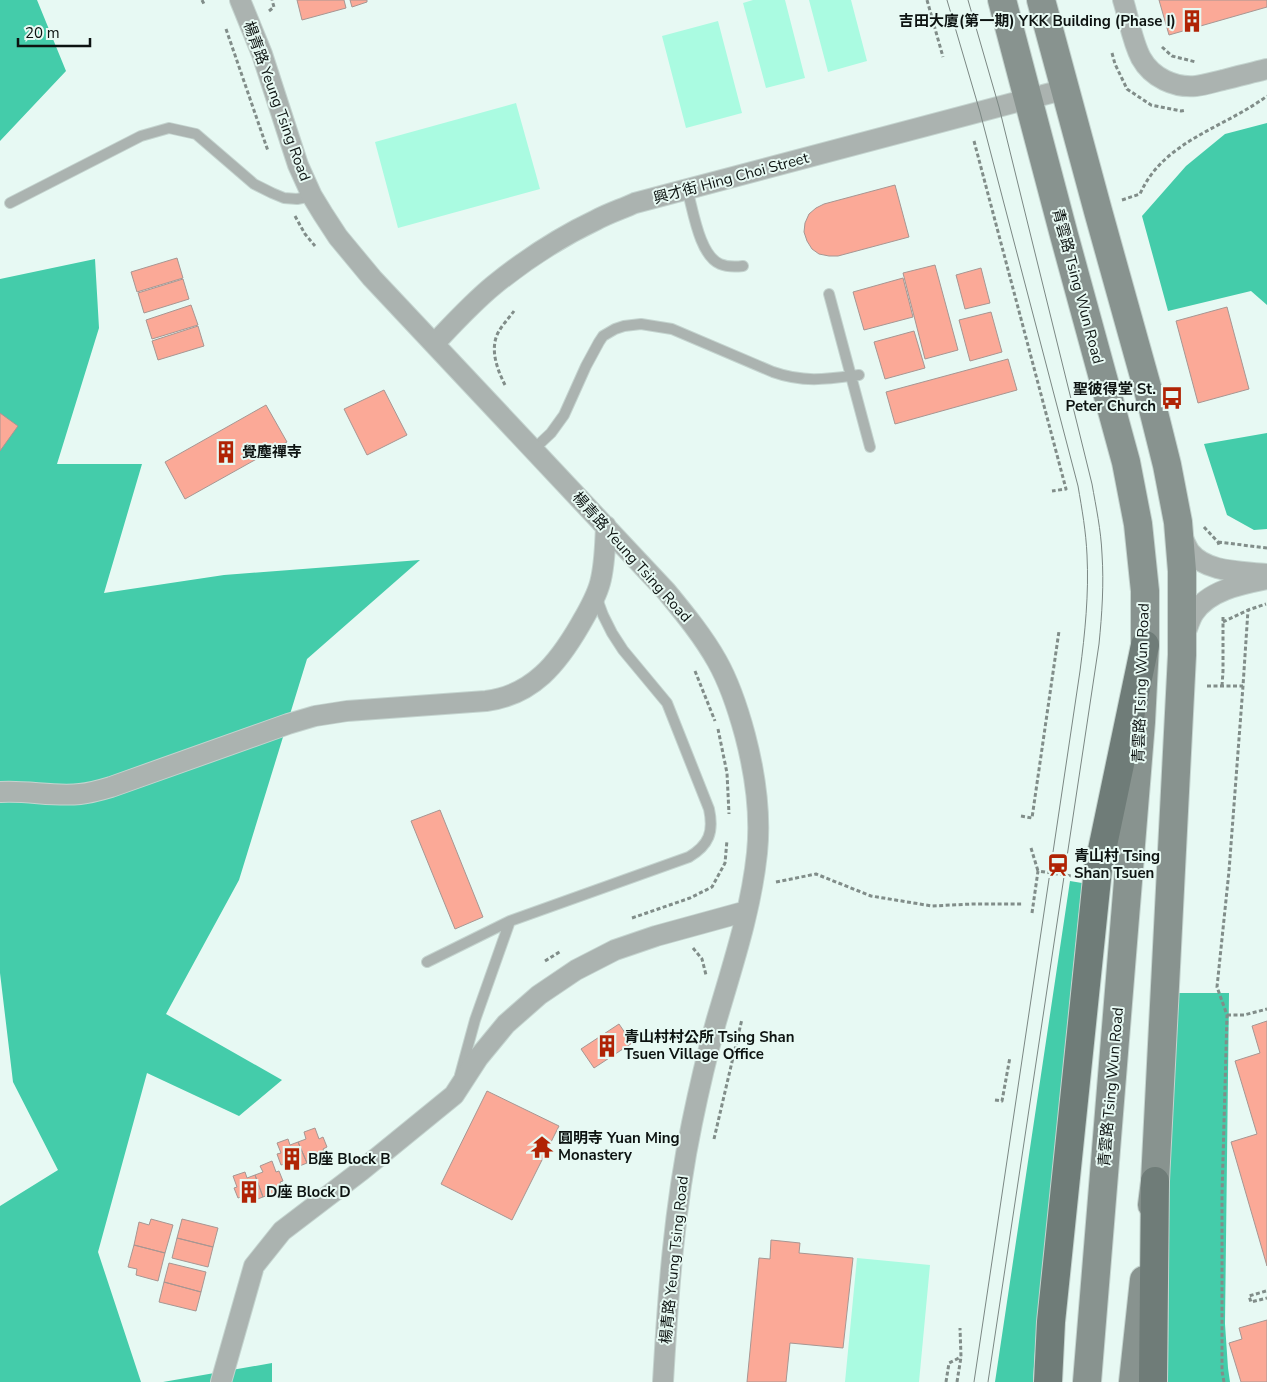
<svg xmlns="http://www.w3.org/2000/svg" width="1267" height="1382" font-family="'Nunito Sans','Noto Sans TC',sans-serif">
<style>
.green{fill:#aafbe1}
.forest{fill:#4ca}
.building{fill:#fba997;stroke:#a79692}
.lines{fill:none;stroke-linecap:round;stroke-linejoin:round}
.service-casing{stroke:#c4d4cf;stroke-width:12}
.minor-casing{stroke:#c4d4cf;stroke-width:22}
.secondary-casing{stroke:#c4d4cf;stroke-width:30}
.primary-casing{stroke:#c4d4cf;stroke-width:30}
.path{stroke:#818d89;stroke-width:3;stroke-dasharray:4 2.5;stroke-linecap:butt}
.service{stroke:#abb3b0;stroke-width:10}
.minor{stroke:#abb3b0;stroke-width:20}
.secondary{stroke:#88938f;stroke-width:28}
.primary{stroke:#6f7c78;stroke-width:28}
.tram{stroke:#7b8783;stroke-width:1}
.labels{text-anchor:middle;stroke-width:4;stroke-linejoin:round;paint-order:stroke}
.poi-label{font-size:15px;font-weight:bold;fill:#0d1311;stroke:#e7f9f3;text-anchor:start}
.street-label{font-size:15px;fill:#0d1311;stroke:#e7f9f3}
</style>
<rect width="100%" height="100%" fill="#e7f9f3"/>
<!-- green -->
<path class="green" d="M753,0H785L805,78L766,88L743,3Z
M809,0H851L867,61L828,72Z
M718,21L742,113L686,128L662,36Z
M516,103L540,189L398,228L375,142Z
M857,1258L930,1265L919,1382H845Z"/>
<!-- forest -->
<path class="forest" d="M0,0H37L66,71L0,141Z
M1267,123V305L1251,291L1168,311L1142,216L1186,166L1225,134Z
M95,259L99,328L57,464H142L104,593L224,575L420,560L307,659L239,880L166,1014L282,1080L239,1116L147,1073L98,1252L141,1382H0V1206L58,1170L13,1082L0,973V279Z
M1267,433V529L1254,530L1227,515L1204,444Z
M1070,881L1082,883L1037,1320L1033,1382H995Z
M1177,993H1229L1225,1324L1228,1368L1230,1382H1168L1169,1181Z
M272,1363V1382H163Z"/>
<!-- building -->
<path class="building" d="M297,0H344L346,8L302,20Z
M350,0H367V2L352,7Z
M1159,0H1267V7L1169,35Z
M895,185L909,237L838,256H829L819,254L812,249L807,241L804,232L805,223L809,214L816,208L824,204Z
M177,258L183,278L137,292L131,272Z
M935,265L958,350L925,359L903,273Z
M981,268L990,303L965,309L956,275Z
M903,278L913,317L864,330L853,292Z
M183,279L189,299L144,313L138,293Z
M191,305L198,325L152,339L146,320Z
M1227,307L1249,389L1198,403L1176,321Z
M991,312L1002,352L970,361L959,320Z
M198,326L204,346L158,360L152,341Z
M914,331L925,368L885,379L874,342Z
M1008,359L1017,390L895,424L886,392Z
M384,390L407,435L367,455L344,409Z
M266,405L287,442L185,499L165,462Z
M0,413L18,426L0,451Z
M440,810L483,917L455,929L411,821Z
M1267,1021V1266L1231,1142L1257,1134L1235,1061L1260,1053L1252,1026Z
M619,1024L632,1043L594,1068L581,1049Z
M487,1091L559,1126L512,1220L441,1184Z
M315,1128L319,1139L323,1137L327,1147L323,1149L326,1156L307,1163L298,1142L306,1139L304,1132Z
M288,1139L290,1145L298,1142L307,1163L287,1171L285,1164L281,1165L277,1154L281,1153L277,1143Z
M272,1161L276,1172L279,1171L283,1181L280,1182L283,1189L263,1197L255,1175L263,1172L260,1166Z
M245,1172L247,1178L255,1175L263,1197L244,1204L241,1197L238,1198L234,1188L237,1187L233,1176Z
M151,1219L173,1225L165,1253L134,1245L139,1222L149,1225Z
M182,1219L218,1228L213,1247L177,1238Z
M177,1238L213,1247L208,1267L172,1258Z
M771,1240L800,1243L799,1253L853,1258L843,1348L790,1343L786,1382H747L759,1258L770,1259Z
M134,1245L165,1253L158,1281L136,1275L137,1269L128,1267Z
M169,1263L206,1272L201,1292L164,1282Z
M164,1282L201,1292L196,1311L159,1302Z
M1267,1320V1382H1241L1229,1343L1242,1339L1239,1328Z"/>
<g class="lines">
<defs>
<path id="service" d="M687,189C693,209 699,255 720,264C727,267 735,267 743,266
M10,203L141,136L169,128L196,134L254,184L272,193L284,198L297,199L312,196
M829,294L870,447
M534,449L551,433L564,415L586,366L599,342L603,336L615,329L624,326L641,324L672,329L773,372C804,383 828,379 859,375
M427,962L510,921L689,857C709,845 714,832 709,809L667,703L623,650L612,633L603,615L596,596
M460,1075L475,1020L510,921"/>
<path id="minor" d="M240,0L262,54L298,165L312,196L323,214L338,237L372,278L666,591C684,613 703,636 717,661C730,684 738,709 745,735C755,773 761,814 757,853C751,911 732,967 716,1022C707,1055 699,1089 692,1123C674,1209 668,1295 663,1382
M1123,0C1129,19 1132,41 1141,58C1152,78 1175,88 1196,86C1205,85 1214,82 1223,80C1237,76 1252,73 1267,69
M434,344C453,324 472,303 494,285C525,260 560,237 596,220C609,213 622,209 635,203L1066,89
M1181,534C1184,540 1186,546 1190,552C1207,573 1242,571 1266,574
M1185,634C1188,627 1190,619 1194,613C1209,590 1242,584 1267,579
M0,792C27,790 53,797 80,794C91,793 101,790 111,787L288,724L315,716L347,711L486,701C533,695 558,663 580,625C588,611 596,598 600,583C605,565 605,545 606,526
M221,1382L254,1266L282,1231L362,1170L454,1095L478,1058L506,1024L539,995L576,970L615,950L656,936L747,911"/>
<path id="secondary" d="M1002,0L1064,235L1126,462L1138,524L1145,591V645L1141,722L1087,1382
M1041,0L1098,211L1151,401L1167,465L1178,522L1182,571V655L1155,1181L1152,1205
M1133,1382L1144,1280"/>
<path id="primary" d="M1048,1382L1051,1322L1098,869L1145,645
M1153,1382L1155,1181"/>
</defs>
<!-- service casing -->
<use href="#service" class="service-casing"/>
<!-- minor casing -->
<use href="#minor" class="minor-casing"/>
<!-- secondary casing -->
<use href="#secondary" class="secondary-casing"/>
<!-- primary casing -->
<use href="#primary" class="primary-casing"/>
<!-- path -->
<path class="path" d="M202,0L204,4
M927,0L943,57
M269,11L274,7L272,0
M226,29L268,151
M1162,47L1172,56L1196,62
M1112,53L1115,64L1127,89L1151,105L1181,111L1186,110
M974,141L1066,489L1052,491
M1122,200L1140,194C1163,141 1224,128 1267,96
M295,216L305,234L315,246
M505,385C497,369 489,348 499,331C503,324 509,318 514,311
M1204,527L1218,542L1219,545
M1218,542L1267,548
M1223,622L1248,610L1266,604
M695,671L715,721
M1207,686H1243
M1222,686L1223,671V617
M718,729L727,773L729,814
M1021,816L1032,818L1059,631
M1031,848L1038,871
M776,882L816,874L871,896L932,906L972,904H1022
M1032,913L1038,871L1071,876
M632,918L690,898L712,887L725,863L727,840
M693,948L702,959L706,975
M545,961L561,951
M1227,1015H1244L1267,1009
M995,1100L1002,1101L1010,1057
M714,1139L742,1019
M1266,1291L1249,1296L1251,1302L1267,1298
M946,1382L949,1363L961,1357
M957,1382L961,1357L960,1328
M1224,1382L1222,1371V1195L1227,1015L1217,987L1229,871L1243,686L1248,610"/>
<!-- service -->
<use href="#service" class="service"/>
<!-- minor -->
<use href="#minor" class="minor"/>
<!-- secondary -->
<use href="#secondary" class="secondary"/>
<!-- primary -->
<use href="#primary" class="primary"/>
<!-- tram -->
<path class="tram" d="M947,0L980,112L1078,486C1082,509 1086,532 1087,555C1089,594 1085,633 1080,671L974,1382
M968,0L999,107L1092,484C1096,507 1101,530 1102,554C1104,584 1102,614 1099,644L988,1382"/>
</g>
<!-- icons -->
<defs>
<symbol id="building-bare" viewBox="-9 -9 18 18"><path d="M-4-6H4V6H1V3H-1V6H-4ZM-2.5-4.3h1.7v1.8h-1.7ZM.8-4.3h1.7v1.8H.8ZM-2.5-1h1.7V.8h-1.7ZM.8-1h1.7V.8H.8Z" fill="#b02304" stroke="#e7f9f3" stroke-width="2.5" paint-order="stroke"/></symbol>
<symbol id="bus-bare" viewBox="-9 -9 18 18"><path d="M-5-6H5V4H4V6H2V4H-2V6H-4V4H-5ZM-3.5-4V0h7V-4ZM-3.5 1.2v1.5H-2V1.2ZM2 1.2v1.5H3.5V1.2Z" fill="#b02304" stroke="#e7f9f3" stroke-width="2.5" paint-order="stroke"/></symbol>
<symbol id="station-bare" viewBox="-9 -9 18 18"><path d="M-3-6H3Q5-6 5-4V2Q5 4 3 4L4.5 6H3L1.5 4h-3L-3 6H-4.5L-3 4Q-5 4-5 2V-4Q-5-6-3-6ZM-3.5-4v3h7v-3ZM-3.5 1v1.5H-2V1ZM2 1v1.5H3.5V1Z" fill="#b02304" stroke="#e7f9f3" stroke-width="2.5" paint-order="stroke"/></symbol>
<symbol id="temple-bare" viewBox="-9 -9 18 18"><path d="M0-6L5-2H3V0L6.5 2.5H4V6H1.5V3h-3V6H-4V2.5H-6.5L-3 0V-2H-5Z" fill="#b02304" stroke="#e7f9f3" stroke-width="2.5" paint-order="stroke"/></symbol>
</defs>
<g fill-rule="evenodd">
<use href="#building-bare" x="1176" y="5" width="32" height="32"/>
<use href="#bus-bare" x="1156" y="382" width="32" height="32"/>
<use href="#building-bare" x="210" y="436" width="32" height="32"/>
<use href="#station-bare" x="1042" y="849" width="32" height="32"/>
<use href="#building-bare" x="591" y="1030" width="32" height="32"/>
<use href="#temple-bare" x="526" y="1131" width="32" height="32"/>
<use href="#building-bare" x="276" y="1143" width="32" height="32"/>
<use href="#building-bare" x="233" y="1176" width="32" height="32"/>
</g>
<g class="labels">
<!-- poi labels -->
<g class="poi-label">
<text x="1176" y="26" text-anchor="end">吉田大廈(第一期) YKK Building (Phase I)</text>
<text x="1156" y="394" text-anchor="end">聖彼得堂 St.<tspan x="1156" dy="17">Peter Church</tspan></text>
<text x="242" y="457">覺塵禪寺</text>
<text x="1074" y="861">青山村 Tsing<tspan x="1074" dy="17">Shan Tsuen</tspan></text>
<text x="624" y="1042">青山村村公所 Tsing Shan<tspan x="624" dy="17">Tsuen Village Office</tspan></text>
<text x="558" y="1143">圓明寺 Yuan Ming<tspan x="558" dy="17">Monastery</tspan></text>
<text x="308" y="1164">B座 Block B</text>
<text x="266" y="1197">D座 Block D</text>
</g>
<!-- street labels -->
<g class="street-label">
<text transform="translate(277 101) rotate(70)" y="5">楊青路 Yeung Tsing Road</text>
<text transform="translate(731 178) rotate(-15)" y="5">興才街 Hing Choi Street</text>
<text transform="translate(1078 286) rotate(75)" y="5">青雲路 Tsing Wun Road</text>
<text transform="translate(632 557) rotate(48)" y="5">楊青路 Yeung Tsing Road</text>
<text transform="translate(1141 683) rotate(-88)" y="5">青雲路 Tsing Wun Road</text>
<text transform="translate(1111 1087) rotate(-85)" y="5">青雲路 Tsing Wun Road</text>
<text transform="translate(674 1260) rotate(-84)" y="5">楊青路 Yeung Tsing Road</text>
</g>
</g>
<!-- scale -->
<path d="M18 38v8h72v-8" fill="none" stroke="#0d1311" stroke-width="2.5"/>
<text x="25" y="38" font-size="15" fill="#0d1311" stroke="#e7f9f3" stroke-width="4" paint-order="stroke">20 m</text>
</svg>
